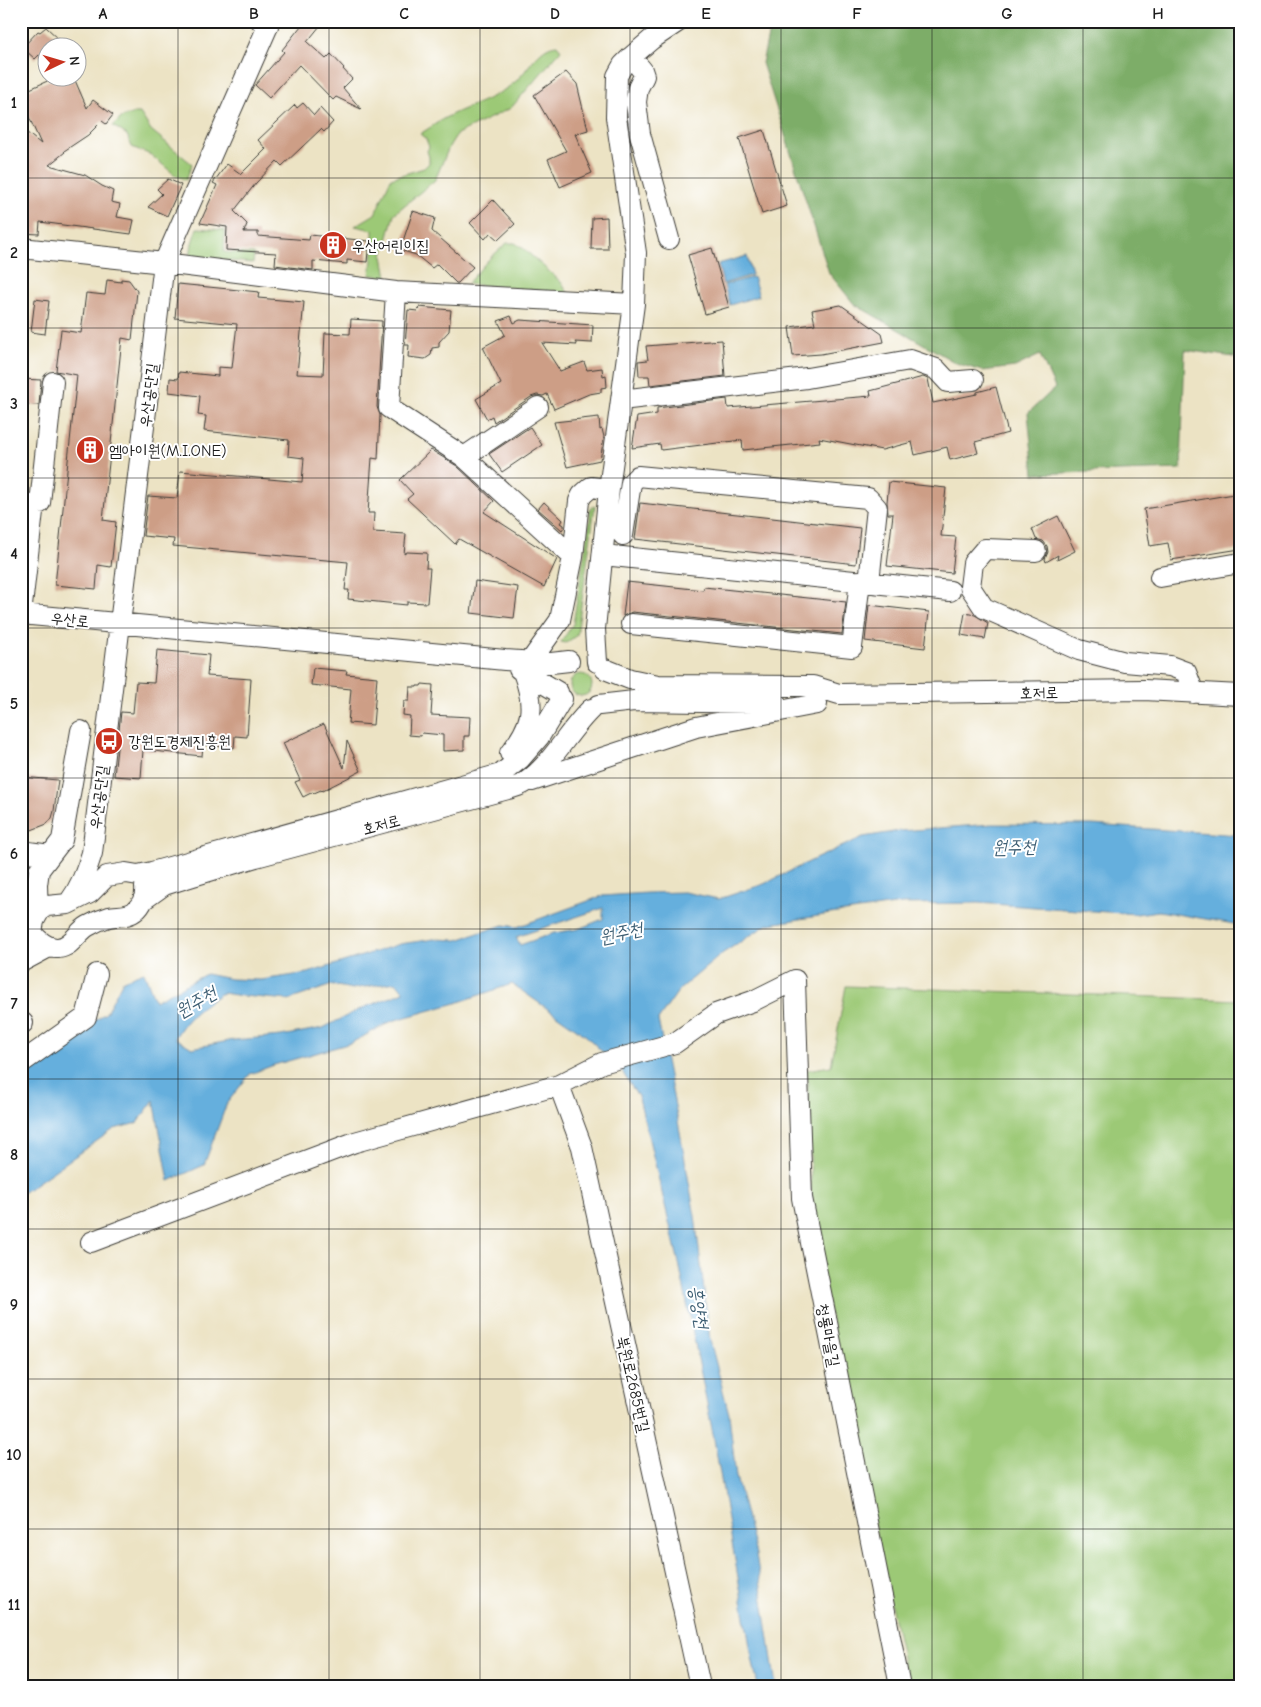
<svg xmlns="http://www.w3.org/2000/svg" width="1261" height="1707" font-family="'Comic Neue','Poor Story',sans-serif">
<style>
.green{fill:#9cc976;stroke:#5c7249}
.forest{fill:#7dad67;stroke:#4c6442}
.water{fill:#65afdd;stroke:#40667c;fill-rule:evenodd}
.building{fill:#cd9e86}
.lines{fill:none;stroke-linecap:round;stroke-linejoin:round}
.minor-casing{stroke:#3b3a35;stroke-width:22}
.minor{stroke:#fff;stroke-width:20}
.grid{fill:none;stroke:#1c1c1c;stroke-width:1;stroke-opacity:0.55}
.labels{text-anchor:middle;stroke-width:4;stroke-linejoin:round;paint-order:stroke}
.poi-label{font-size:16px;fill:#1c1c1c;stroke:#fff;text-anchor:start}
.street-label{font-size:16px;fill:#1c1c1c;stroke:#fff}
.water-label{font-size:18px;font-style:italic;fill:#3d5e73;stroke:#fff}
.neatline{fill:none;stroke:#1c1c1c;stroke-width:2}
.grid-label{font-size:16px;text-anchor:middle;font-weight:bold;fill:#1c1c1c}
</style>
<rect width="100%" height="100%" fill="#fff"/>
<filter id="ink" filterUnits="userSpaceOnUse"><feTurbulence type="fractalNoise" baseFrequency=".02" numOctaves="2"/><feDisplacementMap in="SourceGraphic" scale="10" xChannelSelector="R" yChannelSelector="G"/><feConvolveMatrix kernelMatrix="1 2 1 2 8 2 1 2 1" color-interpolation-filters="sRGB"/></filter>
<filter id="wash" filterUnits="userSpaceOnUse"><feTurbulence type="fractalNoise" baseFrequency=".0096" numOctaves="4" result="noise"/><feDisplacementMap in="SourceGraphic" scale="20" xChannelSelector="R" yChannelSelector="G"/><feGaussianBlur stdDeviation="1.12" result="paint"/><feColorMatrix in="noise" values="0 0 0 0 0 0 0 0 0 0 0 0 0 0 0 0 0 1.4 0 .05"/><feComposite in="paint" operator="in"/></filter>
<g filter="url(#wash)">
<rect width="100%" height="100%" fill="#ece3c4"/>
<!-- green -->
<path class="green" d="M557,45L561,50L511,108L457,134L450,145L435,180L394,214L383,256L387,277L370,275L373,251V230L355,226L375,214L391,178L424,168L429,163V157L427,151L429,147L426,139L420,134C428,129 435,124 443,119C466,106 494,100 515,82C528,71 538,46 557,45Z
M134,113H140L151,130L192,164L186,180L175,175L151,155L132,147L127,135L113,126L121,118Z
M197,228L225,230L224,252L254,254L253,263L190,257L192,243Z
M507,243H515L524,249L561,282L568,293L467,284L489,259Z
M595,506L577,635L566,643L561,642L573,624L590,519V508Z
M570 685a11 11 0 1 1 22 0a11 11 0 1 1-22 0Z
M21,863C33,872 25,890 21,901Z
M846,986L1240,1000V1686H908L813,1233L807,1070L831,1066Z"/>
<!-- forest -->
<path class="forest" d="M782,21H1240V358L1185,350L1181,469L1034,474L1028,413L1055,388L1040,355L1015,367L982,371L956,363L854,304L829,273L762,63L770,27Z"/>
<!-- water -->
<path class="water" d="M747,256L752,275L723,284L718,264Z
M753,277L759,296L730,305L724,285Z
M992,824L1092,825L1240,835V925L1159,911L1136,914L978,903L902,904L830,914L770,924L765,926L723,953L679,990L658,1020L678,1121L695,1216L710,1340L729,1414L736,1477L756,1554L776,1686H758L752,1658L714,1439L679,1263L639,1098L621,1070L585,1035L512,984L456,1003L392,1021L351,1043L274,1065L250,1074L227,1103L204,1165L169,1181L154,1100L137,1123L114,1129L21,1194V1068L106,1013L123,980L144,972L155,1001L206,974L231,979L261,980L308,973L400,944L434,939L457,940L503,925L517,927L602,896L647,893L684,892L719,899L764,884L817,858L863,837L900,831ZM603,908V919L578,929L554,933L520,945L516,937ZM396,982L404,992L360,1009L323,1028L281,1036L234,1040L192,1048L175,1038C188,1015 201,1007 222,993L243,996L289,1000L332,985L352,989Z"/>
<g id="blocks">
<!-- building -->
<path class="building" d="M305,21H324L307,42L326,59L331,54L344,68L343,69L352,79L343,88L361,109L336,97L333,100L299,65L269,98L255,85L284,52L282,50Z
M46,27L60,40L53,48H48V51L42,58L39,55L35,59L25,50L26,48L24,46L38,31L40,32Z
M566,72L577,84L588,130L575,134L592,173L560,187L548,159L566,151L534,95Z
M54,78H74L87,108L93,100L113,115L106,124L102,121L88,135L64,151L65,152L49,165L85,175L102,186L113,191L111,202L120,204L117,217L134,220L131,234L40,222L39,234L21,233V128L41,144L21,99V93Z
M303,103L314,115L320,108L333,122L324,132L321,129L282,166L277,161L256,183L234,211L247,224L244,232H258V236L309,240L310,235L369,241L367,262L347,260V264L313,261V270L275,265L276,253L226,250L227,227L200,223L217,185L213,183L227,164L241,174L266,149L258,140L295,105L297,108Z
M764,130L787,206L762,214L739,138Z
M168,179L181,185L167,216L148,207L162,194L157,189Z
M493,200L515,224L498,240L490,233L485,239L470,223Z
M413,211L435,218L432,231L473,267L458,283H456L437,264L432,268L416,255L400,250Z
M607,217L608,249H591L592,218Z
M712,248L729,307L705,314L688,255Z
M121,279L129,280L137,291L132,340L122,338L103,520L116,522L111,567L98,565L96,589L55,585L77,375L56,371L61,330L81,333L86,293L105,295L107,280L121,282Z
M178,284L259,292L258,298L304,302L297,374L323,375L325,333L350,334L351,319L382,321L377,407L380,415L378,459L372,458L368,513H374L373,532L406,534L404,554L407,552L427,553L426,568H430L427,603L407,602V605L348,599L349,590H345L348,562L173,546L174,539L143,536L148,496L177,498L180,471L302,482L304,458L288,456L289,440L204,431L206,416L198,415L200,396L169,392L170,378L178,379L179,372L218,376V367L232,368L237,324L175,318Z
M35,299L49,301L45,334L31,332Z
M841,305L882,334L884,342L821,354L793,356L789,327L815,324L812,310Z
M419,307L451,310L449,331L439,342V347L432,348L431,355L425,359L408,357L409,345H405L408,310L418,311Z
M511,316L514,323L520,320L593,325L592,343L575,342L577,345L542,343L560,371L584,362L587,370L602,368L603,376L606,375L607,387L601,388V392L589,394L554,409L547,394L543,396L537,395L531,397L494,422L492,416L487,419L476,399L501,384L483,347L505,335L498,321Z
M722,340L725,376L650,385L649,376H639L638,361L648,360L646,346Z
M923,377L928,379L933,403L977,394V392L996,387L1008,433L975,442L978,453L950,460L947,447L915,455L912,442L882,450L819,438L820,442L743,450L742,440L661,450L660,444L632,448L637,417L657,414V408L727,399L728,408L871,396L870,391Z
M21,379L41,380L39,405L21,404Z
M599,417L600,430L602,429L604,437L600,460L567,467L554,422Z
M530,427L542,445L502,472L489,454Z
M431,450L457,466L494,501L484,512L557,559L544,587L459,539L455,544L407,499L413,494L400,480Z
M889,482L946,488L941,536L956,537L952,573L887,566L893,514H888L887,502Z
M1240,493V549L1171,560L1168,543L1150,546L1144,509Z
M544,502L563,520L561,523L564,525V527L562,530L538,509Z
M640,503L860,528L856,564L635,539Z
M1058,516L1075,551L1057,560L1058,555L1046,562L1045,559L1048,552L1047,546L1043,541L1036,539L1032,529Z
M475,581L518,587L514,618L471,613Z
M627,582L703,590L704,587L846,602L842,634L632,612L623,616Z
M869,605L929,612L925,648L865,641Z
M965,613L975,615L988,623L985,639L961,635Z
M157,650L209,655L207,676L251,679L247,737L235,736L234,748L203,745L202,756L143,750L141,778L114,776L121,712L133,713L136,682L154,683Z
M313,668L347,671L346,674L377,677L373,725L348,723L351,689L311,685Z
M422,684L433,685L431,715L470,717L469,736H464V750L443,751V735L422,733L421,736L409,735L410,716L403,715L404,701H409L410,687H417V686H421Z
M324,724L344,768L347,741L361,771L322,791L321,790L314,793L313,792L303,797L295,782L300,780L283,743Z
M21,777L58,780L54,811L52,818L47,824L21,834Z"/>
</g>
</g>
<g filter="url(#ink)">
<use href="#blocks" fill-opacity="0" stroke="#3b3a35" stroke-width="1"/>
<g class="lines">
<defs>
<path id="minor" d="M631,57L642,70L644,76L638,88L636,102L640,134L669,239
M21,248L164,263L396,292L634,304
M396,292L389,408L464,457L573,557
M53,382L40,503H34L21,614L505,660L551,663L569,661
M621,400L807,378L910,360L936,369L948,382L973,380
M464,457L538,407
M623,535L631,483L638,476L868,498L877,508L869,582
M1036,551L985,549L973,563L970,587L984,608L1079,650L1125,662L1170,666L1186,672L1194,693
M603,555L950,591
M1160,577L1240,563
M631,624L852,647L860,581
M530,662L560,620L573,557L579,501L582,495L591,487L609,489
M597,662L595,629L609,489L634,304L636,253L616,117L617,76L623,65L631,57L652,39L679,21
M519,669L558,692
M605,669L630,679L658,685L813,686L839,694L1144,690L1240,695
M599,705L634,701L776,703
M510,753C533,724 536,707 523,672
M532,781L696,727L817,704
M21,851L50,855
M143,900L164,885L193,876L256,857L508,789C514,787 521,786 526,782C553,763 568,731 591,709
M68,904C80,888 86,872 92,853L164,263L268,26L261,21
M38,914L37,885L39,870L62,840L81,731
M32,933C39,941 47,949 58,948C72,947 77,932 88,926C95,922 102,919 109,917C118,915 128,917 135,911C142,905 146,896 145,887
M21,941L32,933L34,921L40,910L47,906L68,904L90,893L107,876L126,873L138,875L152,872L501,774L520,759L539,737L562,699
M21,962L49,947
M21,1023H23
M21,1063L86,1017L97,974
M559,1085L582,1147L700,1686
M91,1242L355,1142L559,1085L602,1063L675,1043L716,1014L753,1001L795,980L802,1198L900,1686"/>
</defs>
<!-- minor casing -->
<use href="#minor" class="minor-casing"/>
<!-- minor -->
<use href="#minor" class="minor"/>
</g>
</g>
<!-- grid -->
<path class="grid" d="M178,21V1686M329,21V1686M480,21V1686M630,21V1686M781,21V1686M932,21V1686M1083,21V1686M21,178H1240M21,328H1240M21,478H1240M21,628H1240M21,778H1240M21,929H1240M21,1079H1240M21,1229H1240M21,1379H1240M21,1529H1240"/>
<!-- icons -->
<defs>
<symbol id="building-disc" viewBox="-11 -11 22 22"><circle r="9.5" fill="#c8321e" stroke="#fff"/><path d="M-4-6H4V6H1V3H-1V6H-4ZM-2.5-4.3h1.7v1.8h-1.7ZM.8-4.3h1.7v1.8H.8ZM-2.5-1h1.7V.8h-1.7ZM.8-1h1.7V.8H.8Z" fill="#fff"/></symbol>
<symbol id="bus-disc" viewBox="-11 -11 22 22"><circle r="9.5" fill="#c8321e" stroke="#fff"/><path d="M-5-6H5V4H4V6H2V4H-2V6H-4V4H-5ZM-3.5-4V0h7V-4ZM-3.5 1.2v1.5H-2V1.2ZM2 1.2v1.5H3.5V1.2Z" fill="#fff"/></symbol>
</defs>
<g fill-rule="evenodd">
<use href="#building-disc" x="317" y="229" width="32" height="32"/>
<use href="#building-disc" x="74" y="434" width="32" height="32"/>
<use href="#bus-disc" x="93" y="725" width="32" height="32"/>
</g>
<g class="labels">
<!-- poi labels -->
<g class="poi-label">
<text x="352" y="251">우산어린이집</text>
<text x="109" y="456">엠아이원(M.I.ONE)</text>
<text x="128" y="747">강원도경제진흥원</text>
</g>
<!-- street labels -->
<g class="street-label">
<text transform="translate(148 395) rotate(-83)" y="6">우산공단길</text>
<text transform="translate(70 619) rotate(6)" y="6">우산로</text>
<text transform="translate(1039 692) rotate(-1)" y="6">호저로</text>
<text transform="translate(98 797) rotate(-83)" y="6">우산공단길</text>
<text transform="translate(381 824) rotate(-15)" y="6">호저로</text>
<text transform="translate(829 1335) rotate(79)" y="6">청룡마을길</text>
<text transform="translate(634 1384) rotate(77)" y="6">북원로2685번길</text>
</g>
<!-- water labels -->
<g class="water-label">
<text transform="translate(1014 847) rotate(-1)" y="6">원주천</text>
<text transform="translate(621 933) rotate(-12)" y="6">원주천</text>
<text transform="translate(196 1002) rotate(-30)" y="6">원주천</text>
<text transform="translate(699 1307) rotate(81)" y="6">흥양천</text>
</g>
</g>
<!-- margin -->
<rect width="1261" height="1707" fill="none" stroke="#fff" stroke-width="55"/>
<!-- north arrow -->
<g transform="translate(62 62) rotate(85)"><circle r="24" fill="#ffffff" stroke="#a4a4a4"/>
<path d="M0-4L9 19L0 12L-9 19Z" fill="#c8321e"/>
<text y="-8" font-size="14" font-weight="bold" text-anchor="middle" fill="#1c1c1c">N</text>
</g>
<rect x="28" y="28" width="1206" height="1652" class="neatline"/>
<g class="grid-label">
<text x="103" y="19">A</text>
<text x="254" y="19">B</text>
<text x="404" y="19">C</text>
<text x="555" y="19">D</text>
<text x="706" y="19">E</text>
<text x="857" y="19">F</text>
<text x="1007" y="19">G</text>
<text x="1158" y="19">H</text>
<text x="14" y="108">1</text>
<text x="14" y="258">2</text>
<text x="14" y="409">3</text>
<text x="14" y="559">4</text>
<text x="14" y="709">5</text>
<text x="14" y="859">6</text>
<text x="14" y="1009">7</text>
<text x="14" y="1160">8</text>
<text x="14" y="1310">9</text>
<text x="14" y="1460">10</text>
<text x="14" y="1610">11</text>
</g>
</svg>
